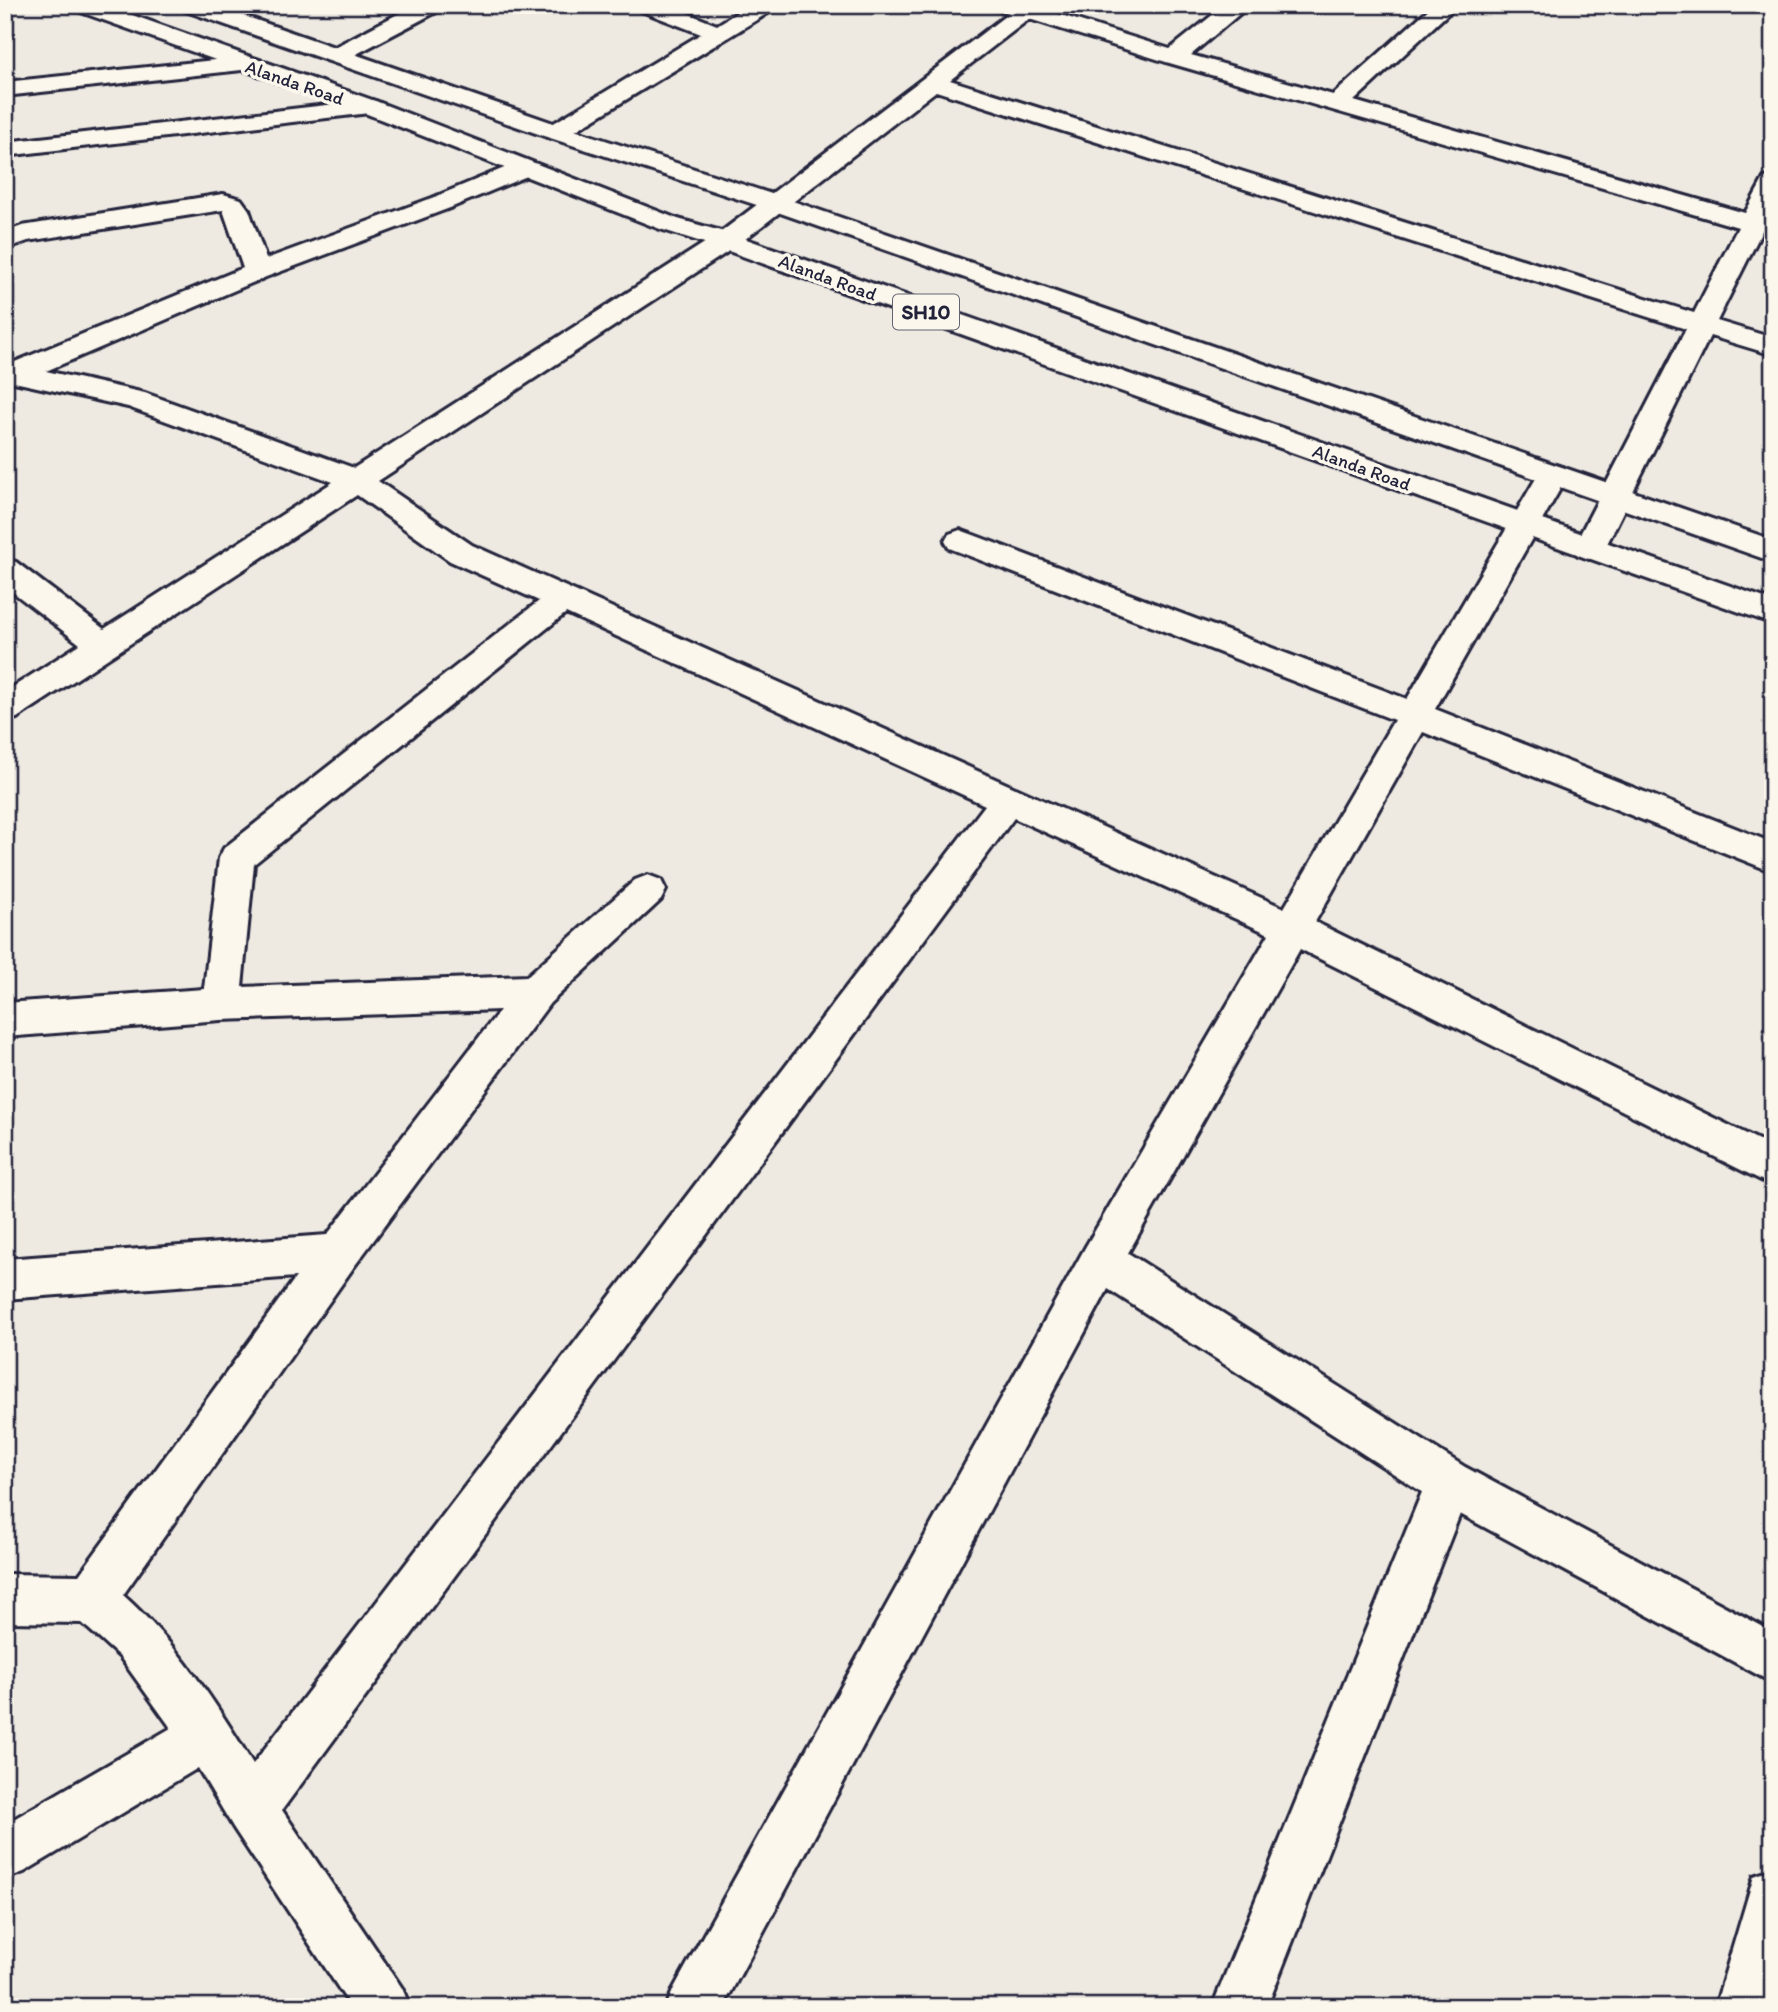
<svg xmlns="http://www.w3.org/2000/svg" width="1778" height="2012" font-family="Itim,sans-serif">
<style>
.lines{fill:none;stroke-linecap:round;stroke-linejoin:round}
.minor-casing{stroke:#22223b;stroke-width:6}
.major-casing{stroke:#22223b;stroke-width:6}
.minor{fill:#fbf7ec;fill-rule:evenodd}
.major{fill:#fbf7ec;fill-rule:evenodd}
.labels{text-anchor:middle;stroke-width:7;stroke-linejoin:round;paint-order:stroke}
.far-street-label{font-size:19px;fill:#22223b;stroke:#fbf7ec}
.shield{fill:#fbf7ec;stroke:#636270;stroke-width:2}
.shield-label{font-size:21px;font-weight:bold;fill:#22223b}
</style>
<rect width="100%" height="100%" fill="#eeeae2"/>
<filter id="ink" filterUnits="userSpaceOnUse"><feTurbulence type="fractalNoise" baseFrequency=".0143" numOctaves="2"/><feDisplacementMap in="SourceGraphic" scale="14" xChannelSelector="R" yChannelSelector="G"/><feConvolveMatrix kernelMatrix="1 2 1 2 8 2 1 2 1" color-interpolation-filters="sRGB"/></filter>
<g filter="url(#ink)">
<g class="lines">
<defs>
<path id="minor" d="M415,5H443L440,10L347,59H331L328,54L331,49Z
M636,5H667L717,25L749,5H776L773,10L565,137L556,139L547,137L544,132L547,127L701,34L639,10Z
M995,5H1045L1042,9L1170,49L1225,5H1250L1191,55L1333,95L1433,5H1457L1354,101L1745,213L1764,178L1773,176V209L1717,321L1773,338V355L1710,336L1605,548L1600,555L1589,559L1578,555L1573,548L1686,329L936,91L735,247L378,481L472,545L1284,908L1394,720L949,548L945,541L949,534L960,530L971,534L1407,699L1542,468L1553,465L1564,468L1568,475L1435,709L1773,843V872L1423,732L1315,922L1773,1147V1186L1300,949L1128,1253L1465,1467L1773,1632V1683L1460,1514L1267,2007H1212L1422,1492L1108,1289L723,2007H666L674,1988L1086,1246L1269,934L1014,818L282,1810L402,1988L410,2007H351L233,1827L198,1768L24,1872L5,1879V1824L171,1728L120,1657L82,1623L5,1622V1574L79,1575L296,1277L5,1299V1259L327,1235L500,1010L221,1020L5,1037V1003L204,989L219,858L224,848L539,601L450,561L357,495L17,718L5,721V692L80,644L5,586V559L16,562L104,629L333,482L128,407L5,380V366L243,268L223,210L28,241L5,249V232L22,226L223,194L241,199L249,210L266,259L432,198L514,164L523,162L532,164L535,169L532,174L450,208L266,277L46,371L145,393L354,468L717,235L1009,13L998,10ZM1029,19L1166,62L1738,227L1694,313L950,80ZM566,613L985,805L253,1764C216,1703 176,1642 123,1595L353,1268L550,1003L661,900L666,890L661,880L648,875L635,880L527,976L242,987L254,864Z
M243,57L251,59L255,64L251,69L5,96V82Z
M370,100L378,102L382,107L378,112L5,156V142Z
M1773,1869V1995L1769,2007H1715L1754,1876Z"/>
<path id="major" d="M72,5H104L378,102L678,219L735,235L1773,601V624L717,247L660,229L362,112L75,10Z
M180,5H213L565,127L784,198L1773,540V562L766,208L547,137L183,10Z"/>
</defs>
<!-- minor casing -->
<use href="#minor" class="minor-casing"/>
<!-- major casing -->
<use href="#major" class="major-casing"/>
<!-- minor -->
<use href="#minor" class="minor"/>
<!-- major -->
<use href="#major" class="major"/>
</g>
</g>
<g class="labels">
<!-- far-street labels -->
<g class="far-street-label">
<text transform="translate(295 82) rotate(19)" y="7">Alanda Road</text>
<text transform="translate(828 277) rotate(20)" y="7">Alanda Road</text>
<text transform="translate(1362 467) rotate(20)" y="7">Alanda Road</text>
</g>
<!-- shield labels -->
<rect class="shield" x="893" y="294.5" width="66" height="35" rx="5"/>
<g class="shield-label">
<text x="926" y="319">SH10</text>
</g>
</g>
<!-- margin -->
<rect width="1778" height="2012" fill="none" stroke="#fbf7ec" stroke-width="28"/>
<rect x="14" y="14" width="1750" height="1984" fill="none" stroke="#22223b" stroke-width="2.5" filter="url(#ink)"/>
</svg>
